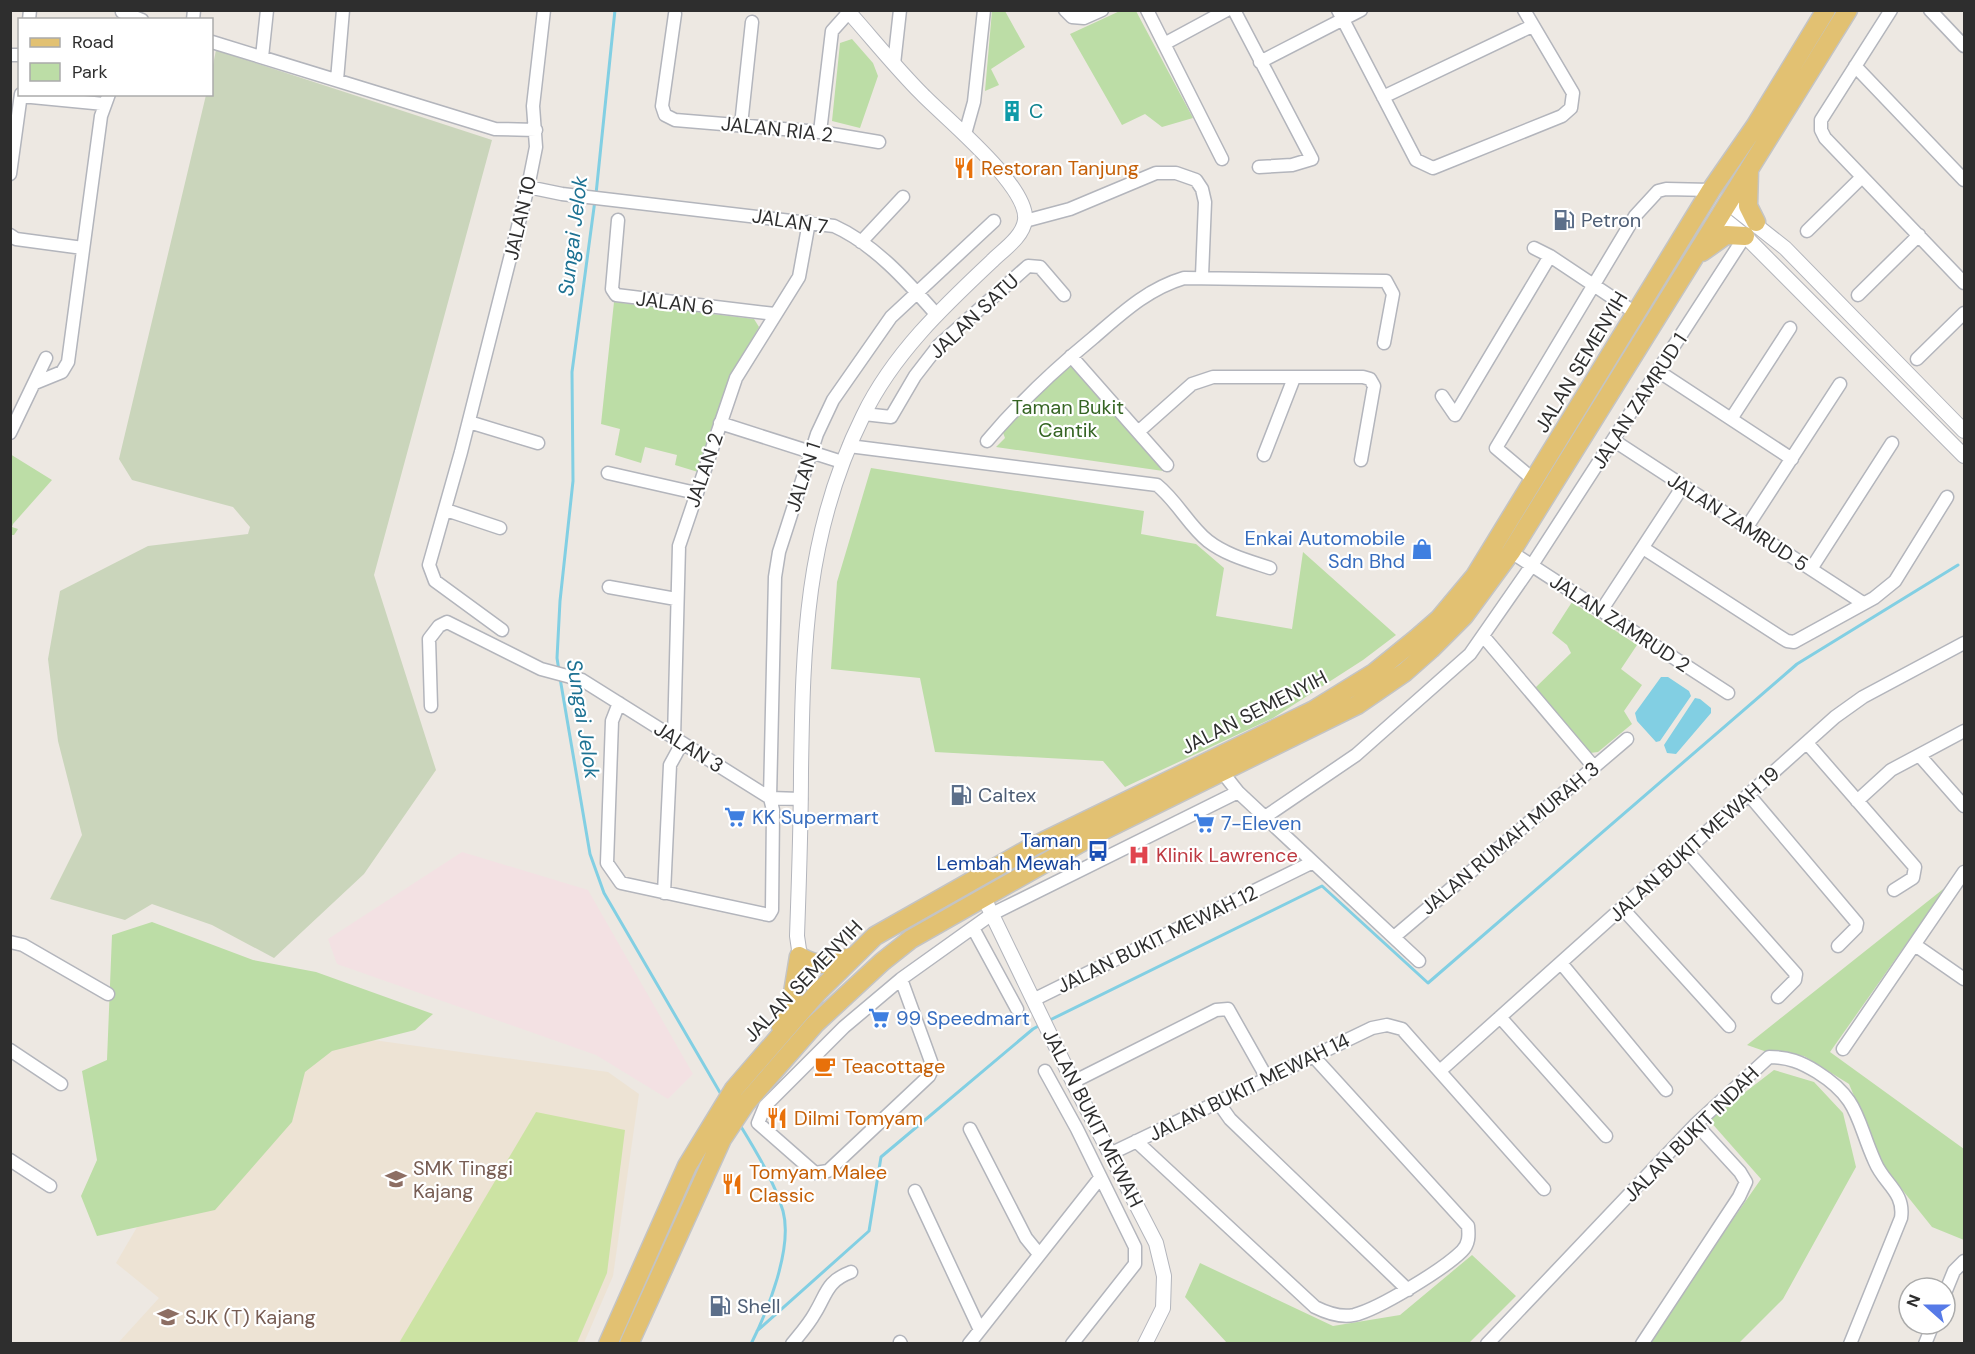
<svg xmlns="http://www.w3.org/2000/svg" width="1975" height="1354" font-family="'DM Sans',sans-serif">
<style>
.education{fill:#ede3d4}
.medical{fill:#f3e1e3}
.green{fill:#bcdda6}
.cemetery{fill:#cad5bb}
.pitch{fill:#cce3a3}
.water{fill:#82cfe3}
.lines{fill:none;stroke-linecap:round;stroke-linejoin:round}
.stream{stroke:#82cfe3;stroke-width:3}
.minor-casing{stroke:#b3b5bc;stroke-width:15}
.tertiary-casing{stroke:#b3b5bc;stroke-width:16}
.primary-casing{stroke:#c4c4c4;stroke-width:21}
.minor{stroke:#fff;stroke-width:12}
.tertiary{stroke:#fff;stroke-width:14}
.primary{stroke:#e2c172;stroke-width:18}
.labels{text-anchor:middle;stroke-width:4.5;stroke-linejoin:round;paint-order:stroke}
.culture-label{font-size:20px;fill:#0d838f;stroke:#fff;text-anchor:start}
.street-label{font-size:20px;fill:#2e2e2e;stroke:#fff}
.food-label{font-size:20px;fill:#c56008;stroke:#fff;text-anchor:start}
.service-label{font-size:20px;fill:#4e5e75;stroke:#fff;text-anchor:start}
.park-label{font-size:20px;fill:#366524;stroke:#fff}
.shop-label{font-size:20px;fill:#366cbe;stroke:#fff;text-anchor:start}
.transit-label{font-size:20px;fill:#164399;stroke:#fff;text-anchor:end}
.health-label{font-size:20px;fill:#be3a42;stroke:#fff;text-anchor:start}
.education-label{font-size:20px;fill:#785e54;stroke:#fff;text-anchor:start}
.water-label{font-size:21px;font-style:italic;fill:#1d7293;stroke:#fff}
</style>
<rect width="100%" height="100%" fill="#ede8e2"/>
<!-- education -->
<path class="education" d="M256,1024L608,1072L639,1094L613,1276L584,1343H118L159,1298L116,1263Z"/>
<!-- medical -->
<path class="medical" d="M462,852L588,890L693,1074L668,1099L596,1055L337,964L328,939Z"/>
<!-- green -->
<path class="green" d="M1122,10L1136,11L1193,118L1162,127L1145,114L1122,125L1070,34Z
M992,11H1005L1025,47L991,69L999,85L985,91Z
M852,39L873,63L878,76L860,128L832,121L840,43Z
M614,302L754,319L759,327L730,378L698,472L675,465L677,455L645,447L641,463L615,455L620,429L601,424Z
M1071,363L1170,472L996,447L1005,438L1002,430Z
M10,454L52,480L13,524L12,527L18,529L14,535H10Z
M871,468L1144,511L1141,534L1196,544L1224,568L1216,616L1292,629L1303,552L1396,635L1363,660L1273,718L1125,787L1103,761L935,752L920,678L831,669L837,582Z
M1572,602L1637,645L1621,669L1642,685L1624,711L1632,724L1598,752L1590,753L1535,688L1571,653L1567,645L1552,633Z
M1947,886L1830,1052L1964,1149V1240L1932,1227L1884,1167L1849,1084L1804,1056L1767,1052L1747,1045Z
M152,922L253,960L316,972L433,1014L415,1030L332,1051L305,1072L292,1122L215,1210L97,1236L81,1196L97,1160L82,1071L107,1060L112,935Z
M1774,1070L1814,1082L1843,1113L1856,1167L1783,1299L1739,1343L1646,1344L1761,1179L1709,1120Z
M1472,1255L1516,1296L1469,1343H1227L1185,1297L1200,1263L1333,1326L1400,1315Z"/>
<!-- cemetery -->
<path class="cemetery" d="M216,50L492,140L374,575L436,770L364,874L274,958L212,925L152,904L125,920L50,899L82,835L58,741L48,659L60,591L148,546L248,534L250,527L233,507L132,480L119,459L206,95L212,94V70Z"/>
<!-- pitch -->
<path class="pitch" d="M536,1112L625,1130L607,1273L577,1343H399Z"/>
<!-- water -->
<path class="water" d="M1661,677H1668L1689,691L1691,696L1660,741L1656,742L1637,721L1635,713Z
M1695,698L1700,699L1711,708V713L1676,754L1667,753L1664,745Z"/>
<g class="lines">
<!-- stream -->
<path class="stream" d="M596,194L615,10
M559,671L557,658L560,601L573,481L572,372L595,200
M560,678L590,854L604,893L722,1096
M1048,1021L1322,886L1428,983L1797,664L1958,565
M740,1125C756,1151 774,1181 783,1211C793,1248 768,1310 751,1344
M757,1331L869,1231L881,1157L1033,1029L1042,1024"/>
<defs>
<path id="minor" d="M1065,10L1072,17L1084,18L1102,10
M1147,10L1222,159
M1234,10L1312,159L1292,165L1259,167
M1338,10L1416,160L1433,168L1562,116L1571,108L1573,93L1524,10
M1891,10L1821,120V130L1825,138L1964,283
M1930,10L1964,46
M122,12L142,20
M675,14L662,106L665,115L675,120L820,132L879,142
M29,20L30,10
M193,20L194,10
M212,42L495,129L536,130
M1164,44L1227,10
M10,55H20
M262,57L267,10
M1260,62L1361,10
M894,64L900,10
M1855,66L1964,180
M337,80L343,10
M21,96L104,104
M1383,97L1532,26
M741,125L752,22
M820,132L832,31L849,12
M965,134L974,102L984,10
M10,174L21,94
M528,187L562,194L834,226C874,244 907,281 936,314
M618,220L612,289L616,295L775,314
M1025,221L1070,209L1156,173H1176L1196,180L1202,189L1205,202L1202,276
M1807,231L1862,177
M10,235L16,239L83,248
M861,242L903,197
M1534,248L1550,256L1637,314
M1858,295L1919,235
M1071,356L1167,465
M1917,359L1964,313
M1658,371L1792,459
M35,383L62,372L68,362L101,116L109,94
M1442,396L1455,415L1550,256
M864,414L891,417L915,376L939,345L1028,266L1040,267L1064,295
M1731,419L1790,328
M469,422L538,443
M720,423L842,462
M1138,432L1192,384L1213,377H1363L1370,379L1374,386L1361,460
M10,433L46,358
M1613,440L1863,603
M987,441C1019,403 1054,370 1093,338C1121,314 1147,289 1184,278L1386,281L1393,294L1384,343
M849,446L1157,485C1177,501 1189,526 1208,541C1226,555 1249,561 1270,568
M1264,455L1294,378
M608,473L696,493
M1535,481L1496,448L1635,216L1658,191L1666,189L1711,190
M446,510L500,528
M1747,527L1840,384
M1643,548L1779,636L1787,641L1794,642L1874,598L1895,581L1947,497
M1511,552L1728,693
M1811,569L1892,443
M609,587L676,599
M1601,611L1683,486
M502,630L435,581L429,565L461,452L528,187L536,147L533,106L544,10
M1484,637L1594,767
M619,703L612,721L607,863L621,883L769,915L772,910L773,810L770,798L775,577L779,552L817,434L833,400L891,317L994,221
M431,706L429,639L439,626L447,622L541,669L582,680L770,798L801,799
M674,738L679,546L736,378L799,277L809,222
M1807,743L1915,867L1913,878L1894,890
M1919,755L1964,806
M1223,773L1238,792L1419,961
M1749,795L1857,923L1856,928L1838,946
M1857,801L1891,770L1964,731
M1265,817L1356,755L1470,654L1532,565L1745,236
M1687,851L1796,974L1795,980L1778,997
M664,893L670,765L682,743
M1622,908L1729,1026
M973,928L1017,1009
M1394,937L1627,739
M10,942L23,945L108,994
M1915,945L1964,979
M1561,963L1666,1090
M901,979L933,1067L929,1076L828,1171L815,1173L758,1123L765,1106L844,1027L901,979L992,914L1238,792
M1033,1000L1313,862
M1500,1017L1606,1136
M1843,1049L1964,872
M10,1050L61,1084
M1441,1070L1835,717L1863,697L1964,643
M1045,1071L1077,1129L1135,1247V1264L1072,1344
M1073,1082L1216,1010L1228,1009L1267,1078
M1218,1102L1230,1119L1408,1290
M970,1129L1026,1238L1039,1254
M1136,1141L1315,1307C1327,1313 1340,1318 1354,1315C1379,1309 1444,1269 1462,1251C1469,1244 1469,1236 1468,1226L1314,1057
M1112,1153L1372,1028L1387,1025L1402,1029L1544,1189
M10,1160L50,1186
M915,1191L980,1330
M1945,1293L1954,1271L1964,1261
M900,1342L901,1344
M792,1344C800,1334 809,1324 815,1313C827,1293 827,1281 851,1272
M969,1344L1100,1178
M1487,1344L1696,1124L1769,1057C1788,1057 1801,1062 1817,1072C1860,1099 1856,1120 1875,1162C1884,1184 1905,1192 1901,1218L1850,1344
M1642,1344L1739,1197L1746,1182L1740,1172L1696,1124
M1925,1344L1933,1324"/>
<path id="tertiary" d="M1728,203L1785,248L1964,431
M1719,215L1745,236L1964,456
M984,898L1073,1082L1156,1243L1164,1276L1163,1308L1145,1344
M818,992L802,970L797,936C799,881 801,826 801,771C803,644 805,533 863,416C893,354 943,307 992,261C1003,250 1023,237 1025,220C1029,186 945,118 922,94C896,68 872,38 847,10"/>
<path id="primary" d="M1749,169L1748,206L1756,222
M1702,252L1726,235L1745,236
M781,1027L792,999L799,956C817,967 831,966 850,957
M608,1344L687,1166L734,1089L818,992L875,936L1032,847L1314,710L1374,673L1416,639L1439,619L1475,576L1711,190L1756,125L1826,10
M629,1344L722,1139L746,1103L815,1024L882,962L911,939L1096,834L1357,705L1405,672L1431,649L1464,616L1511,552L1848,10"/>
</defs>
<!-- minor casing -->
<use href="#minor" class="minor-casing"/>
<!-- tertiary casing -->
<use href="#tertiary" class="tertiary-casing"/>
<!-- primary casing -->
<use href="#primary" class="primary-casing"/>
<!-- minor -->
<use href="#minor" class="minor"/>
<!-- tertiary -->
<use href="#tertiary" class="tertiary"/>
<!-- primary -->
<use href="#primary" class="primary"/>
</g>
<!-- icons -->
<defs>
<symbol id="building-bare" viewBox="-9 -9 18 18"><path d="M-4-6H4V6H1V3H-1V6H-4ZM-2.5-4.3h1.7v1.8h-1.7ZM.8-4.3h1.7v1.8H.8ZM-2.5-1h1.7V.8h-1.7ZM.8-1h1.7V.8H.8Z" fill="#0f9aa8" stroke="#fff" stroke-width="2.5" paint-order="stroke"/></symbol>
<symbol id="restaurant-bare" viewBox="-9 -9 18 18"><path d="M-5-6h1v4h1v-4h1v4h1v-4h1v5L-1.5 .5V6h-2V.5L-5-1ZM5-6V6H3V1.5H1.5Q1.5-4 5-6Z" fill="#e8710a" stroke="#fff" stroke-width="2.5" paint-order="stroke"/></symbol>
<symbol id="fuel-bare" viewBox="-9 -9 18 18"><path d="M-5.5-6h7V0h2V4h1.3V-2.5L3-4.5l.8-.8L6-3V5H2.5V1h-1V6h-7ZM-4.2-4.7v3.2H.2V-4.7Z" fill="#5c6f8a" stroke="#fff" stroke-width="2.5" paint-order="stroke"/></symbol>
<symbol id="shop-bare" viewBox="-9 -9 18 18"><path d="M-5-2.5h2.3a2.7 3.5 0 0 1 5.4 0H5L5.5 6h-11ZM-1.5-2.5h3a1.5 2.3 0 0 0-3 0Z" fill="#3f7fe0" stroke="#fff" stroke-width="2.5" paint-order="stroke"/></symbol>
<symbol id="supermarket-bare" viewBox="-9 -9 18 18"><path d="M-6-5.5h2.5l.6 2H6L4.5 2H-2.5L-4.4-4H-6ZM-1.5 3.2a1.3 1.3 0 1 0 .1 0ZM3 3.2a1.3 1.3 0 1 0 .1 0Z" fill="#3f7fe0" stroke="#fff" stroke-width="2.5" paint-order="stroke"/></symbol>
<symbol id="bus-bare" viewBox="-9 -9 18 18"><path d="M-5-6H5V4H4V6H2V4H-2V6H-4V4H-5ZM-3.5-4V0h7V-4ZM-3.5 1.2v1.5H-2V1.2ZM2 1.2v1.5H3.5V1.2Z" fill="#1a4fb4" stroke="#fff" stroke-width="2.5" paint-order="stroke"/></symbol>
<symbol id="hospital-bare" viewBox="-9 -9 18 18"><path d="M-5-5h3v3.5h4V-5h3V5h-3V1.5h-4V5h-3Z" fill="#e0444e" stroke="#fff" stroke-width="2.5" paint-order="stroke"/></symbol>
<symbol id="cafe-bare" viewBox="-9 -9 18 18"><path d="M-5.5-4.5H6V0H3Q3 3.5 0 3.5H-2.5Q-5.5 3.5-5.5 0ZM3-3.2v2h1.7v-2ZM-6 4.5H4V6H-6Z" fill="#e8710a" stroke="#fff" stroke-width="2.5" paint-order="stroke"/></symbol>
<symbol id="school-bare" viewBox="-9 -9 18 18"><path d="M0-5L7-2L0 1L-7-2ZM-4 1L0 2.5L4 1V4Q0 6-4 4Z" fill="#8d6e63" stroke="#fff" stroke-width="2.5" paint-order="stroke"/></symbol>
</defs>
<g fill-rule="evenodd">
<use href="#building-bare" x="997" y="96" width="30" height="30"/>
<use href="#restaurant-bare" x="949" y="153" width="30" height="30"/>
<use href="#fuel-bare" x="1549" y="205" width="30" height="30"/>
<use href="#shop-bare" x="1407" y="534" width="30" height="30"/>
<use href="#fuel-bare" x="946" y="780" width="30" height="30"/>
<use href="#supermarket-bare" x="720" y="802" width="30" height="30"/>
<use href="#supermarket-bare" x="1189" y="808" width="30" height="30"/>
<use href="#bus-bare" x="1083" y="836" width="30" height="30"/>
<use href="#hospital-bare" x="1124" y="840" width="30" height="30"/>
<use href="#supermarket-bare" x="864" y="1003" width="30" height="30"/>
<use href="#cafe-bare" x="810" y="1051" width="30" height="30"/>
<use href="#restaurant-bare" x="762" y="1103" width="30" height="30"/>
<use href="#school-bare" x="381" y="1164" width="30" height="30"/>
<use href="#restaurant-bare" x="717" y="1169" width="30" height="30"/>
<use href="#fuel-bare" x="705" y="1291" width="30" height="30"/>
<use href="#school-bare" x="153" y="1302" width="30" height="30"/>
</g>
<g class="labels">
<!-- culture labels -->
<g class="culture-label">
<text x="1029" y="118">C</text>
</g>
<!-- street labels -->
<g class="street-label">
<text transform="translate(777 129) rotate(6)" y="7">JALAN RIA 2</text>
<text transform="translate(520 218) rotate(-77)" y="7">JALAN 10</text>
<text transform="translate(790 221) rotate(9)" y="7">JALAN 7</text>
<text transform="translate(675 303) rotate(7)" y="7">JALAN 6</text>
<text transform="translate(974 316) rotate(-43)" y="7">JALAN SATU</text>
<text transform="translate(1581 362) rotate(-59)" y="7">JALAN SEMENYIH</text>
<text transform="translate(1639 401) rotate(-57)" y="7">JALAN ZAMRUD 1</text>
<text transform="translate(704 470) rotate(-71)" y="7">JALAN 2</text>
<text transform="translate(803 477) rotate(-72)" y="7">JALAN 1</text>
<text transform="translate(1738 522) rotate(33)" y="7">JALAN ZAMRUD 5</text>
<text transform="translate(1620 623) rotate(33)" y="7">JALAN ZAMRUD 2</text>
<text transform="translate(1254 712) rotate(-27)" y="7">JALAN SEMENYIH</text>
<text transform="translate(689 747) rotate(32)" y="7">JALAN 3</text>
<text transform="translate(1510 838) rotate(-40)" y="7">JALAN RUMAH MURAH 3</text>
<text transform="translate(1694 844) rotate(-42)" y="7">JALAN BUKIT MEWAH 19</text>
<text transform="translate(1157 939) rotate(-26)" y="7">JALAN BUKIT MEWAH 12</text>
<text transform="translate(803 981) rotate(-46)" y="7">JALAN SEMENYIH</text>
<text transform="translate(1249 1087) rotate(-26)" y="7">JALAN BUKIT MEWAH 14</text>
<text transform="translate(1093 1118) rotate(63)" y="7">JALAN BUKIT MEWAH</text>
<text transform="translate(1691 1134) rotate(-45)" y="7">JALAN BUKIT INDAH</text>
</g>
<!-- food labels -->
<g class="food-label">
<text x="981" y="175">Restoran Tanjung</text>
<text x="842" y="1073">Teacottage</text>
<text x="794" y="1125">Dilmi Tomyam</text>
<text x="749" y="1179">Tomyam Malee<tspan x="749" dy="23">Classic</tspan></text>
</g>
<!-- service labels -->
<g class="service-label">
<text x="1581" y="227">Petron</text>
<text x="978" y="802">Caltex</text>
<text x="737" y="1313">Shell</text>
</g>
<!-- park labels -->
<g class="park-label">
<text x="1068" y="414">Taman Bukit<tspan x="1068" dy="23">Cantik</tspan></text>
</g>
<!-- shop labels -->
<g class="shop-label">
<text x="1405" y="545" text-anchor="end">Enkai Automobile<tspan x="1405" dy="23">Sdn Bhd</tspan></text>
<text x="752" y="824">KK Supermart</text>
<text x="1221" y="830">7-Eleven</text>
<text x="896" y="1025">99 Speedmart</text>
</g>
<!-- transit labels -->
<g class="transit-label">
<text x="1081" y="847">Taman<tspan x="1081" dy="23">Lembah Mewah</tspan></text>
</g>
<!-- health labels -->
<g class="health-label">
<text x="1156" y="862">Klinik Lawrence</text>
</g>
<!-- education labels -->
<g class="education-label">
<text x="413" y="1175">SMK Tinggi<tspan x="413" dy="23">Kajang</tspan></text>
<text x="185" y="1324">SJK (T) Kajang</text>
</g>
<!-- water labels -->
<g class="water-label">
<text transform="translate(573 236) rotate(-83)" y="7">Sungai Jelok</text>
<text transform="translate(583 719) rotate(81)" y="7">Sungai Jelok</text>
</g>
</g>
<!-- border -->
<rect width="1975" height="1354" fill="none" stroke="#2e2e2e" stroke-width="24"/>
<!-- legend -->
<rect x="18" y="18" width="195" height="78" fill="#ffffff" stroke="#ababab" stroke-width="1.5"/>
<rect x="30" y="38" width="30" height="9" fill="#e2c172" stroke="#ababab" stroke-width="1.5"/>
<text x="72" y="48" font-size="18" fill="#2e2e2e">Road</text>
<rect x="30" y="63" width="30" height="18" fill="#bcdda6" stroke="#ababab" stroke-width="1.5"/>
<text x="72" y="78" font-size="18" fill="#2e2e2e">Park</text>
<!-- north arrow -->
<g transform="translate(1927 1306) rotate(291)"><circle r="28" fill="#ffffff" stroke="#ababab" stroke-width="1.5"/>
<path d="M0-4.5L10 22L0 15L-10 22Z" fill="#567ae7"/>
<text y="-9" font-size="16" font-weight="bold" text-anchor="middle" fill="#2e2e2e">N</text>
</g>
</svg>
